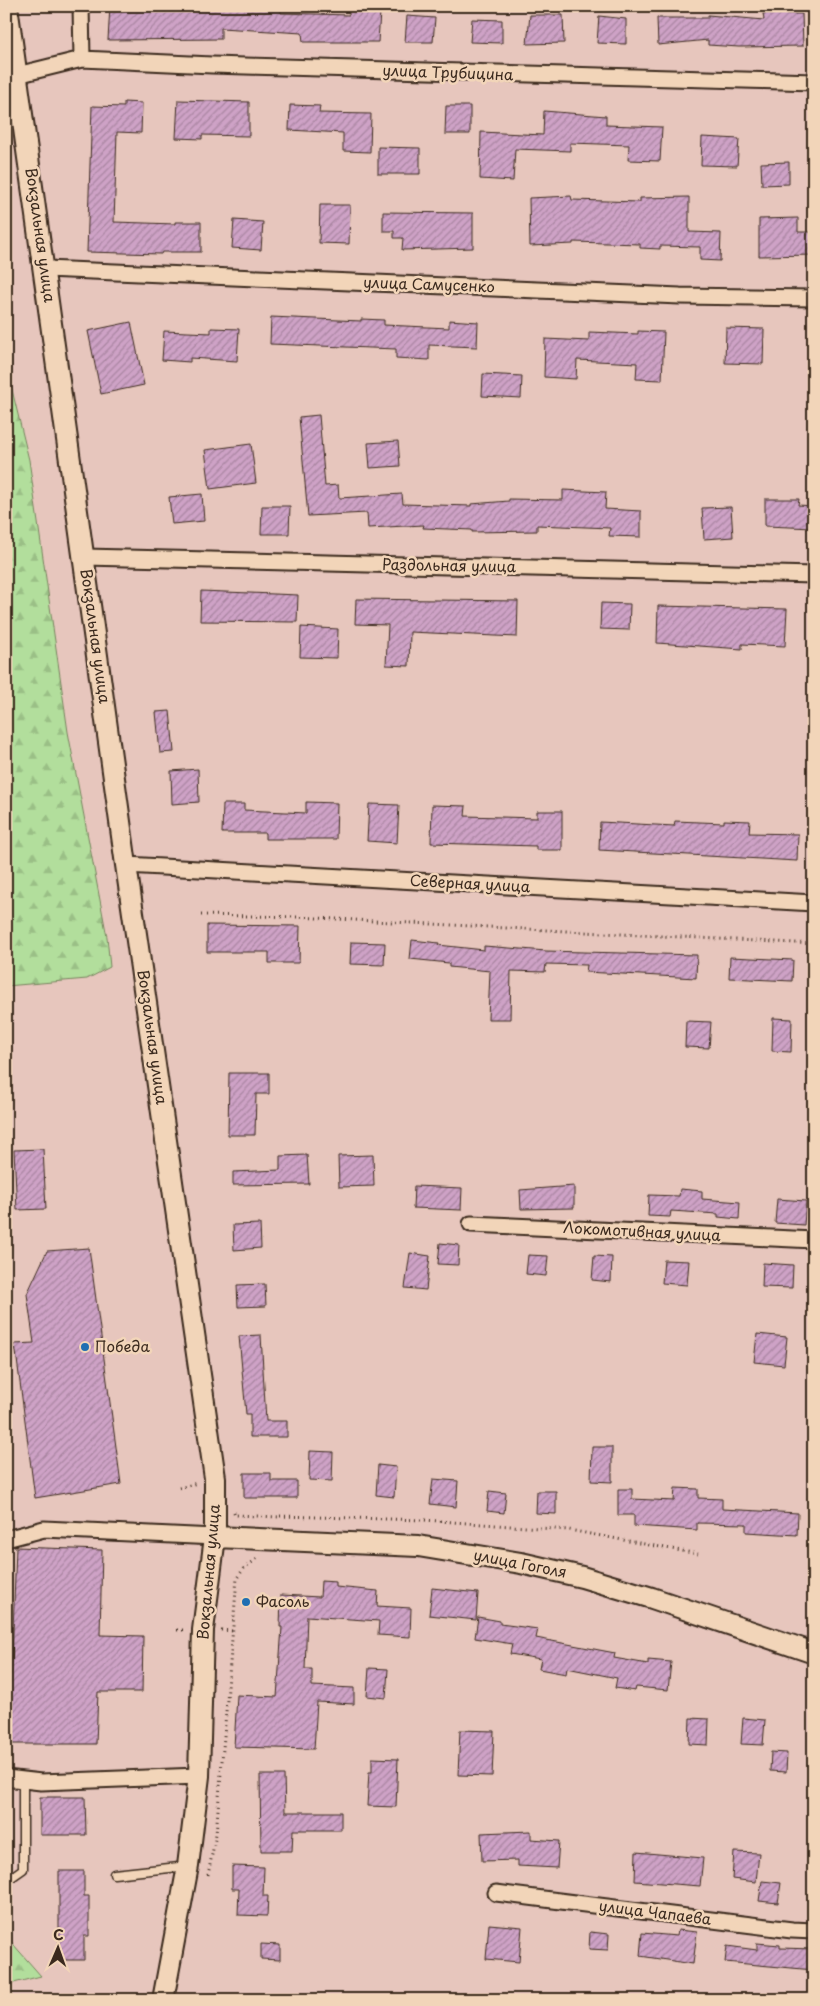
<svg xmlns="http://www.w3.org/2000/svg" width="820" height="2006" font-family="'Playpen Sans',sans-serif">
<style>
.forest{fill:url(#forest-firs);stroke:#76845d}
.building{fill:url(#building-hatch);stroke:#3b2a1e}
.lines{fill:none;stroke-linecap:round;stroke-linejoin:round}
.service-casing{stroke:#3b2a1e;stroke-width:11}
.minor-casing{stroke:#3b2a1e;stroke-width:19}
.secondary-casing{stroke:#3b2a1e;stroke-width:24}
.path{stroke:#3b2a1e;stroke-width:3;stroke-dasharray:1 4;stroke-linecap:butt}
.service{stroke:#f2d5b9;stroke-width:8}
.minor{stroke:#f2d5b9;stroke-width:15}
.secondary{stroke:#f2d5b9;stroke-width:20}
.poi-dot{fill:#1f6fb2;stroke:#f2d5b9;stroke-width:2}
.labels{text-anchor:middle;stroke-width:5;stroke-linejoin:round;paint-order:stroke}
.street-label{font-size:15px;fill:#3b2a1e;stroke:#f2d5b9}
.poi-label{font-size:15px;fill:#3b2a1e;stroke:#f2d5b9;text-anchor:start}
</style>
<defs>
<pattern id="forest-firs" width="22" height="20" patternUnits="userSpaceOnUse" patternTransform="scale(1.25)"><rect width="22" height="20" fill="#b2de9c"/><path d="M5 1l3.5 6h-7zM16 11l3.5 6h-7z" fill="#9abf86"/></pattern>
<pattern id="building-hatch" width="6" height="6" patternUnits="userSpaceOnUse" patternTransform="scale(1.25)"><rect width="6" height="6" fill="#cea2c6"/><path d="M-1 1l2-2M0 6l6-6M5 7l2-2" fill="none" stroke="#a884a0"/></pattern>
</defs>
<rect width="100%" height="100%" fill="#e7c6bd"/>
<filter id="ink" filterUnits="userSpaceOnUse"><feTurbulence type="fractalNoise" baseFrequency=".02" numOctaves="2"/><feDisplacementMap in="SourceGraphic" scale="10" xChannelSelector="R" yChannelSelector="G"/><feConvolveMatrix kernelMatrix="1 2 1 2 8 2 1 2 1" color-interpolation-filters="sRGB"/></filter>
<g filter="url(#ink)">
<!-- forest -->
<path class="forest" d="M6,365L29,460L68,732L107,937L110,967L87,979L6,986Z
M6,1936L41,1976L6,1985Z"/>
<!-- building -->
<path class="building" d="M110,6H281V13L349,15V9L380,12L378,42H303L302,33L221,28V39L108,40Z
M763,13L802,14L803,46L739,47L708,45V40L658,45L657,18H708V15L764,20Z
M530,15H563L564,43L527,44Z
M407,16L435,18L433,42H405Z
M599,16L626,19V44L597,43Z
M472,19L502,20V43L470,42Z
M178,100L249,102V136L202,135V139L176,138Z
M124,102L142,103L141,133L117,132L114,222L175,224V222H201V252H162L161,254L87,252L92,106L124,107Z
M290,105L320,106L319,113L371,114L370,152L343,151V133L289,130Z
M446,106H470V134H445Z
M544,111L606,116V125L662,127L660,161L628,160L629,145L570,143V151L515,149L513,181L480,179L481,132L543,135Z
M702,137L739,139L737,166L701,165Z
M378,147L420,148V174H378Z
M789,162V184L762,185L761,163Z
M571,196L572,200L640,202V198L689,197V232L721,233L720,261L700,260V247L660,246V249L640,248V244L573,242V244L530,246L529,198Z
M320,205H350L349,244L319,243Z
M383,212L473,213V248L402,250L403,238H394V231H383Z
M798,218V232H814V255L759,256V219Z
M234,220L263,222L261,250L232,248Z
M271,317L361,321V319L384,320V325L449,328V320L478,322L477,347L429,345V360L396,358V349L270,344Z
M131,322L144,385L101,394L88,331Z
M211,328L239,329L237,361L190,358V362L162,360L164,331L211,333Z
M726,328L764,329L763,364L725,363Z
M638,331L664,332L662,380L636,379L637,363L577,360L576,379L544,377L545,339L589,341V332L638,334Z
M483,374L522,376L521,398L482,396Z
M319,415L325,486L338,485L339,498L402,494L403,504L471,506V504L509,501V499L563,500V490L606,492L605,509L641,511V537L609,536L610,528L537,525V531L472,532V530L423,528L424,525L368,528L367,513L308,516L299,417Z
M398,441L400,466L370,468L368,443Z
M251,444L256,483L210,489L205,450Z
M202,494L204,521L172,524L169,497Z
M765,499H799L798,505L814,506V528L765,526Z
M262,506H290L289,534H261Z
M731,507L733,537L704,539L702,508Z
M201,591L298,595L297,622L200,621Z
M356,599L518,601L517,637L410,632L409,666L386,665L388,625L355,624Z
M601,603L630,604L629,630L600,629Z
M658,606L787,609L785,646L742,644V649L657,643Z
M301,627L338,629L337,658L300,657Z
M170,711L174,752L160,753L156,712Z
M198,769L199,802L172,804L171,771Z
M306,802L337,803L336,839H265V833H222L223,804H244V810L306,813Z
M369,804L399,805L397,843L367,841Z
M432,805L466,806L465,816L537,818V811H562V850H536V846L431,843Z
M724,820L750,821L749,833L798,834L797,861L599,850L600,822L674,826L675,821L724,823Z
M207,925L300,926L299,963H269V952H207Z
M412,940L439,943L438,945L484,950V946L546,951L697,955L696,978L586,972L587,965L546,964L545,972L511,971L510,1019H488L490,971L449,967V963L410,959Z
M351,942L385,943L384,965L350,964Z
M730,957L793,960L792,981L729,978Z
M773,1018L792,1019L791,1052L772,1051Z
M686,1021L711,1022L709,1048L685,1047Z
M229,1073H269V1094H256L255,1135H228Z
M43,1149L46,1209L17,1210L14,1150Z
M307,1155L309,1184L233,1185V1172L280,1170V1156Z
M373,1155L374,1186L339,1187L338,1156Z
M414,1186L462,1188L461,1210L413,1208Z
M574,1186V1208L521,1209L520,1190Z
M680,1189L702,1191V1199L740,1202L739,1219L718,1217V1214L671,1211L670,1217L648,1216L649,1195L679,1196Z
M777,1199L806,1201L804,1225L775,1223Z
M260,1224L261,1248L234,1250L233,1225Z
M440,1243L459,1245L458,1265L438,1264Z
M89,1248L121,1484L35,1498L15,1344L34,1343L27,1294L47,1251Z
M410,1253L430,1256L426,1290L405,1288Z
M528,1255L548,1256L546,1276L526,1274Z
M594,1256L612,1257L611,1282L592,1280Z
M664,1260L689,1261L687,1285L662,1283Z
M763,1263L793,1265L792,1288L762,1287Z
M265,1284L266,1306L238,1307L237,1285Z
M757,1334L787,1337L784,1365L754,1362Z
M261,1335L266,1421H287V1437H250V1414H246L239,1336Z
M592,1447H612V1482L591,1481Z
M310,1451L333,1452L332,1481L309,1480Z
M378,1465L396,1467L394,1497L376,1495Z
M244,1473H271V1481H297V1498H244Z
M433,1479L458,1481L456,1507L430,1504Z
M675,1488L698,1489V1498L722,1499V1509L798,1513L797,1535L746,1532V1524L697,1523V1530L634,1526V1515H618V1489H632V1499L674,1501Z
M489,1491L506,1493L504,1513L487,1511Z
M537,1491H556V1514L536,1513Z
M16,1547L102,1550L100,1635L143,1636L142,1692H98L96,1744H9Z
M321,1581L336,1582V1587L378,1591L377,1606L411,1608L410,1637L378,1635L379,1621L307,1616L305,1669H312V1686L354,1688V1704L317,1702L314,1749L234,1747L237,1695L277,1697L282,1627H280L281,1595L320,1597Z
M432,1588L478,1593L476,1620L429,1615Z
M478,1617L500,1621V1624L538,1629L536,1638L615,1653L614,1658L648,1664V1660L671,1662L668,1690L636,1687L635,1691L615,1688L617,1678L567,1668L566,1674L539,1669L541,1659L510,1654L512,1644L475,1638Z
M369,1668L388,1669L386,1698L367,1696Z
M690,1718L709,1719L708,1745L689,1744Z
M743,1718L765,1720L763,1745L741,1744Z
M460,1730L494,1731L492,1776L458,1775Z
M771,1752L787,1753L786,1772L770,1771Z
M372,1758L398,1759L396,1807L367,1806L369,1772H372Z
M260,1775H284L285,1812H341V1830H293L292,1851H261Z
M40,1797H85L86,1835H40Z
M531,1831V1839L559,1841L557,1868L518,1866V1860L482,1861L481,1833Z
M636,1852L703,1858L700,1886L635,1881Z
M734,1852L759,1853L756,1882L732,1879Z
M232,1866L264,1867L263,1896H268L267,1916L238,1915L239,1889H232Z
M59,1871H84V1896H89V1936H84V1960H59Z
M762,1881L781,1883L778,1903L759,1901Z
M489,1924L522,1927L519,1962L486,1959Z
M678,1930L697,1932L693,1964L640,1956L642,1933L677,1936Z
M590,1932L609,1934L608,1950L589,1949Z
M757,1943L780,1945V1948L814,1949V1970L725,1962L727,1946L757,1950Z
M261,1944L280,1945V1960L261,1959Z"/>
<g class="lines">
<defs>
<path id="service" d="M114,1874L188,1866
M6,1881L23,1869V1781"/>
<path id="minor" d="M82,59L212,65L814,82
M17,75L82,59L81,6
M45,269L680,296L814,298
M85,557L814,575
M126,865L814,903
M471,1224L814,1240
M6,1539L44,1529L215,1537
M6,1778L41,1782L199,1776
M496,1893L792,1930L814,1931"/>
<path id="secondary" d="M7,6L126,865L215,1478V1537L203,1630L199,1776L188,1866L163,2000
M215,1537L418,1546L521,1563L582,1577L652,1598L814,1653"/>
</defs>
<!-- service casing -->
<use href="#service" class="service-casing"/>
<!-- minor casing -->
<use href="#minor" class="minor-casing"/>
<!-- secondary casing -->
<use href="#secondary" class="secondary-casing"/>
<!-- path -->
<path class="path" d="M201,915L297,917L814,944
M179,1488L197,1483
M234,1512L235,1515L280,1517
M280,1516L424,1520L569,1530L698,1554
M177,1630H185
M221,1630L233,1631
M208,1875L216,1834L237,1578L245,1567L259,1558"/>
<!-- service -->
<use href="#service" class="service"/>
<!-- minor -->
<use href="#minor" class="minor"/>
<!-- secondary -->
<use href="#secondary" class="secondary"/>
</g>
</g>
<!-- markers -->
<g class="poi-dot">
<circle cx="85" cy="1347" r="5"/>
<circle cx="246" cy="1602" r="5"/>
</g>
<g class="labels">
<!-- street labels -->
<g class="street-label">
<text transform="translate(448 73) rotate(2)" y="5">улица Трубицина</text>
<text transform="translate(40 235) rotate(82)" y="5">Вокзальная улица</text>
<text transform="translate(429 285) rotate(2)" y="5">улица Самусенко</text>
<text transform="translate(449 566) rotate(1)" y="5">Раздольная улица</text>
<text transform="translate(95 636) rotate(82)" y="5">Вокзальная улица</text>
<text transform="translate(470 884) rotate(3)" y="5">Северная улица</text>
<text transform="translate(152 1037) rotate(82)" y="5">Вокзальная улица</text>
<text transform="translate(642 1232) rotate(3)" y="5">Локомотивная улица</text>
<text transform="translate(520 1564) rotate(11)" y="5">улица Гоголя</text>
<text transform="translate(209 1572) rotate(-85)" y="5">Вокзальная улица</text>
<text transform="translate(655 1913) rotate(7)" y="5">улица Чапаева</text>
</g>
<!-- poi labels -->
<g class="poi-label">
<text x="95" y="1352">Победа</text>
<text x="256" y="1607">Фасоль</text>
</g>
</g>
<!-- margin -->
<rect width="820" height="2006" fill="none" stroke="#f2d5b9" stroke-width="25"/>
<rect x="12" y="12" width="795" height="1981" fill="none" stroke="#3b2a1e" stroke-width="2" filter="url(#ink)"/>
<!-- north arrow -->
<g transform="translate(58 1948) rotate(2)" stroke="#f2d5b9" stroke-width="4" paint-order="stroke">
<path d="M0-4L9 19L0 12L-9 19Z" fill="#3b2a1e"/>
<text y="-8" font-size="14" font-weight="bold" text-anchor="middle" fill="#3b2a1e">С</text>
</g>
</svg>
